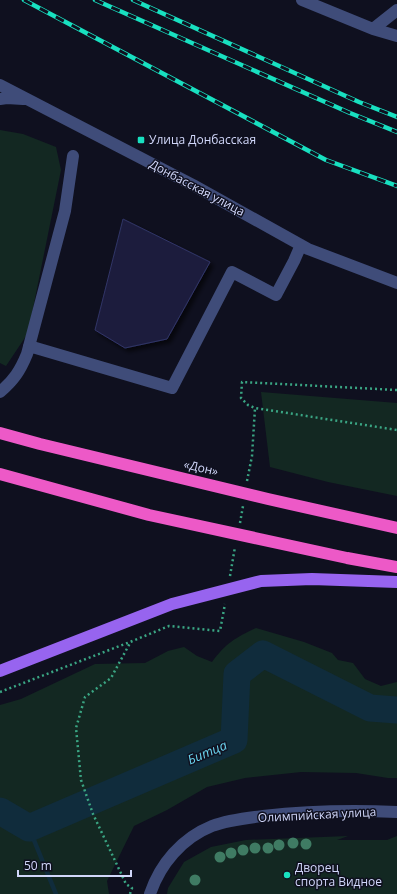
<svg xmlns="http://www.w3.org/2000/svg" width="397" height="894" font-family="'Open Sans',sans-serif">
<style>
.green{fill:#132822}
.lines{fill:none;stroke-linecap:round;stroke-linejoin:round}
.stream{stroke:#102c3c;stroke-width:4.5}
.river{stroke:#102c3c;stroke-width:27}
.building{fill:#1d1f3e;stroke:#313567;filter:url(#shadow)}
.path{stroke:#3aa583;stroke-width:2.5;stroke-dasharray:2 3;stroke-linecap:butt}
.minor{stroke:#3f4c79;stroke-width:12}
.major{stroke:#9764ef;stroke-width:12}
.highway{stroke:#ed59c7;stroke-width:12}
.rail-casing{stroke:#18e0c0;stroke-width:4.5}
.rail{stroke:#0f101f;stroke-width:3;stroke-dasharray:9;stroke-linecap:butt}
.tree{fill:#3f7b63}
.poi-dot{fill:#18e0c0;stroke:#0f101f;stroke-width:1.5}
.labels{text-anchor:middle;stroke-width:3;stroke-linejoin:round;paint-order:stroke}
.poi-label{font-size:12px;fill:#d1d7fa;stroke:#0f101f;text-anchor:start}
.street-label{font-size:12px;fill:#d1d7fa;stroke:#0f101f}
.water-label{font-size:13px;font-style:italic;fill:#6ad4ef;stroke:#0f101f}
</style>
<defs>
<filter id="shadow"><feDropShadow dx="3.5" dy="3.5" stdDeviation="2" flood-color="#0009"/></filter>
</defs>
<rect width="100%" height="100%" fill="#0f101f"/>
<!-- green -->
<path class="green" d="M0,130L23,134L56,147L61,170L28,333L6,366L0,363Z
M261,392L397,403V496L328,482L270,467Z
M256,628L304,642L332,653L338,660L353,663L365,679L381,686L397,682V778H388L356,773L301,772L245,778L207,787L167,810L134,826L107,881L109,894H0V705L21,699L95,664L145,663L168,651L184,647L197,656L212,662C226,643 235,638 256,628Z
M348,836L337,840H387L397,836V894H167L168,888L184,862L211,847L246,840Z"/>
<g class="lines">
<!-- stream -->
<path class="stream" d="M29,828L56,894"/>
<!-- river -->
<path class="river" d="M0,811L29,828L234,740L237,674L263,654L370,708L397,710"/>
</g>
<!-- building -->
<path class="building" d="M123,219L210,262L167,339L125,348L95,330Z"/>
<g class="lines">
<!-- path -->
<path class="path" d="M397,390L242,382L241,398L248,405L255,408L397,430
M247,481L252,456L255,408
M240,523L243,506
M230,576L235,547
M0,692L130,642L169,626L220,631L225,604
M130,894L132,888L126,884L93,814L81,780L76,728L85,697L111,678L130,643"/>
<!-- minor -->
<path class="minor" d="M302,0L373,29L397,36
M373,29L397,10
M0,85L193,185L308,249L397,283
M0,99L7,98L23,99
M29,346L172,388L232,272L276,295L294,261L301,245
M0,392C14,380 20,371 27,354L65,211L73,156
M150,894C160,864 182,838 212,826C228,820 246,818 263,816C307,811 352,810 397,812"/>
<!-- major -->
<path class="major" d="M0,671L172,604L261,581L312,579L397,582"/>
<!-- highway -->
<path class="highway" d="M0,433L40,444L268,499L397,528
M0,474L149,515L347,558L397,567"/>
<defs>
<path id="rail" d="M24,0L326,160L397,186
M95,0L350,113L397,132
M133,0L359,102L397,117"/>
</defs>
<!-- rail casing -->
<use href="#rail" class="rail-casing"/>
<!-- rail -->
<use href="#rail" class="rail"/>
</g>
<!-- trees -->
<g class="tree">
<circle cx="293" cy="843" r="5.5"/>
<circle cx="306" cy="844" r="5.5"/>
<circle cx="279" cy="845" r="5.5"/>
<circle cx="255" cy="848" r="5.5"/>
<circle cx="268" cy="848" r="5.5"/>
<circle cx="243" cy="850" r="5.5"/>
<circle cx="231" cy="853" r="5.5"/>
<circle cx="220" cy="857" r="5.5"/>
<circle cx="195" cy="880" r="5.5"/>
</g>
<!-- markers -->
<g class="poi-dot">
<rect x="137" y="136" width="8" height="8" rx="2"/>
<circle cx="287" cy="875" r="4"/>
</g>
<g class="labels">
<!-- poi labels -->
<g class="poi-label">
<text x="149" y="144">Улица Донбасская</text>
<text x="295" y="872">Дворец<tspan x="295" dy="14">спорта Видное</tspan></text>
</g>
<!-- street labels -->
<g class="street-label">
<text transform="translate(197 188) rotate(28)" y="4">Донбасская улица</text>
<text transform="translate(201 468) rotate(13)" y="4">«Дон»</text>
<text transform="translate(317 815) rotate(-3)" y="4">Олимпийская улица</text>
</g>
<!-- water labels -->
<g class="water-label">
<text transform="translate(207 752) rotate(-23)" y="5">Битца</text>
</g>
</g>
<!-- scale -->
<path d="M18 870v6h113v-6" fill="none" stroke="#d1d7fa" stroke-width="2"/>
<text x="24" y="870" font-size="12" fill="#d1d7fa" stroke="#0f101f" stroke-width="3" paint-order="stroke">50 m</text>
</svg>
